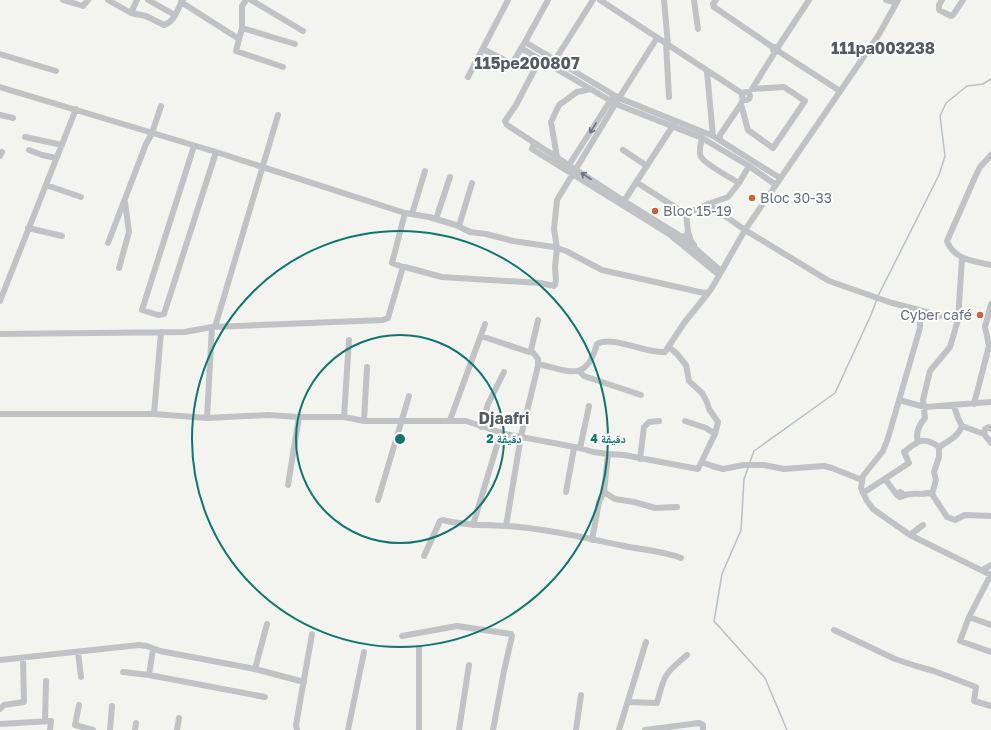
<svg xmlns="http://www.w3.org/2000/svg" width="991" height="730" font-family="'Golos Text','Noto Naskh Arabic',sans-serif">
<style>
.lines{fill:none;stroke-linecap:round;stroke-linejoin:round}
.stream{stroke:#b8c0c5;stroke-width:1.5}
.minor{stroke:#c0c2c5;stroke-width:6}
.oneway{stroke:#6a7581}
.ring{fill:none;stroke:#0f766e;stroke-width:2}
.poi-dot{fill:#cd6236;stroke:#fff;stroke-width:1.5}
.labels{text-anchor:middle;stroke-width:4;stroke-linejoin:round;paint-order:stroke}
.poi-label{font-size:14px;fill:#66717d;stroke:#fff;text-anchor:start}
.quarter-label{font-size:16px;font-weight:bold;fill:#535b63;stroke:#fff}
.centre{fill:#0f766e;stroke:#fff;stroke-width:2}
.ring-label{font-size:12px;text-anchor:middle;font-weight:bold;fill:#0f766e;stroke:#fff;stroke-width:4;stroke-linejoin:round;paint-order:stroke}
</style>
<rect width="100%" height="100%" fill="#f3f3f0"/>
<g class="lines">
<!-- stream -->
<path class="stream" d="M878,296L939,175L945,156L940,116L946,103L967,86L983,84L991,79
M750,462L754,451L835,393L871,315L877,299
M748,468L744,479L741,530L722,574L714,621L765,678L787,730"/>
<!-- minor -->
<path class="minor" d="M63,0L83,6L88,0
M108,0L131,13L137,0
M148,0L175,15
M246,0L242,6V28L236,51L283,67
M251,0L303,31
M548,0L525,42L619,98L657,38
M600,0L743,94
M664,0L668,45
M694,0L698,29
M716,0L713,4L714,7L774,48
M886,0L896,3
M942,0L939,5V10L951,16L953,15L963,0
M181,2L239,39
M131,13L146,16L164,25C175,22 177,9 183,0
M242,28L295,44
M666,43L669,97
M778,47L809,0
M521,48L616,104L702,138L749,166L776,185
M483,49L512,64L523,45
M778,51L840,91
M0,54L56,71
M540,59L516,105L505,121L507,125L624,201L682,237L721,271
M555,60L593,0
M707,72L713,136
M468,77L508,0
M0,87L216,152L405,213L429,217L456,225L470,232L486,234L513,241L554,247L566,251L602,270L704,293L709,292L713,286L745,230L878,36L898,0
M742 96a4 4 0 1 1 8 0a4 4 0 1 1-8 0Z
M741,104L748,130L773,148L805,101L784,87L752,89L775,52L778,51V47H774L773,50L775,52
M0,115L13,118
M25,137L62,145
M720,140V135L741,104L743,99
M534,143L532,149L669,234L719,275
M194,146L142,310L158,315L164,314L216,152
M29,150L42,155L56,158
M623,150L647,166
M991,155L980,167L976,175L947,241C954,260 974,261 991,265
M0,156L2,152
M557,157L551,122L559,105L577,92L591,89
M567,168L612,98
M636,182L686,214L708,204L728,197L739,183C731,178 706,165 701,157C698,152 701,143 702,138
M739,183L749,166
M46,185L81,197
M624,201L674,124
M708,204L745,230L829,281L892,303L958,320
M412,214L425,171
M686,214L688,231
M436,219L450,177
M459,226L472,183
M28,228L62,236
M682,237L686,236L688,231L691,241L694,245
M108,243L146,144L152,133L161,106
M403,267L392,263L405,213
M119,268L129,232L125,202
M0,301L76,109
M920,311V328L888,438L883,451L863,476L861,488L867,501L873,509L910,535L991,575
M215,327L278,115
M0,334L185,332L212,327L383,320L388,318L402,270L403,267H405L442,277L540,283L554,286L555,285L556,280L555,267L557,248L554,229L557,200L619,98L713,136L780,178
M481,336L529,352L531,350L538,359V366L521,436L506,526
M531,350L538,320
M538,364C568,370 586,384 597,344C613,335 646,354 665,352L684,323L709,292
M579,371L584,376L641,395
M899,400L925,407L991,402
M974,404L989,346L985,327L991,304
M0,414H154L207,418L268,415L299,417H344L364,421H466L505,434L580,448L593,452L608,454L624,455L698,469L715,434L718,422L709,409L707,402L702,393L689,381L686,365L677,354L669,347
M154,414L161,332
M344,417L349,340
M207,418L212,327
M450,420L485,324
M364,421L367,367
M685,421L706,428L715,434
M962,426L984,434
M481,427L488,404L504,372
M991,429L989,427L985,429L984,434L991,443
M918,441C915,432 919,425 925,418L923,400L930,371L950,347L958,320L962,258
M939,447C948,441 958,437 962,426L958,418L954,406
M580,448L589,406
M640,459L644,427L649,422L659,421
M702,462L712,466L723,469L744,465H764L784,469L824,466L832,468L862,480
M885,479L897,495
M288,485L299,417
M566,492L574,448
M604,492L615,499L634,502L655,508L677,507
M863,493L909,463L904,452C917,442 923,435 939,447V457L934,472L936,480L932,494
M903,496L902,493L900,492L897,495L900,497C903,496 907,494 911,494C917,493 920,495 928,493L932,494L947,517L955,520L965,515L991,516
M378,500L409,396
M473,525L501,432
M910,535L923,525
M592,540L599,502L604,492L608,454
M424,556L440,521L443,520C468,527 494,524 519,527C555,530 589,539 624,546C643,550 663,551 681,558
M982,570L991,565
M991,574L969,617L991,625
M969,617L960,641L991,652
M834,630L895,659L916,666L934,671L976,687L974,701L991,706
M402,636L457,626L511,634L512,636L504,671L493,730
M78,652L81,677
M0,660L139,645L147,646L160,651L255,669L304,682
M255,669L267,624
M123,672L149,675L265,697
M149,675L153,649
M628,702L657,703C664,675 665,673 687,655
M79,705L75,725L93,730
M0,709L4,705L24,702L23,658
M45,721L46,681
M0,724L51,721L50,730
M110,730L112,706
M135,730L136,723
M177,730L179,718
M297,730L296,725L312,634
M348,730L364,652
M419,730V648
M459,730L469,665
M576,730L581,695
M619,730L646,642
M645,730L699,723L703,725V730"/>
</g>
<!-- one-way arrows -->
<defs><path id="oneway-shaft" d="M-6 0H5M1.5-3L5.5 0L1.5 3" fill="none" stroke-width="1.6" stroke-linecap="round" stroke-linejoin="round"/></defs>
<g class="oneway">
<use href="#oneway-shaft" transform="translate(593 128) rotate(122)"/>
<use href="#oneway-shaft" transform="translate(586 176) rotate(-147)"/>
</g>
<!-- distance rings -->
<g class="ring">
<circle cx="400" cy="439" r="104"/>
<circle cx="400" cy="439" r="208"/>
</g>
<!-- markers -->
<g class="poi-dot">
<circle cx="752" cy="198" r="4"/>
<circle cx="655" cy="211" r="4"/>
<circle cx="980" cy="315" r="4"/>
</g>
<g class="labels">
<!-- poi labels -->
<g class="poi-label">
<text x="760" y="203">Bloc 30-33</text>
<text x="663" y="216">Bloc 15-19</text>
<text x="972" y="320" text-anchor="end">Cyber café</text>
</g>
<!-- quarter labels -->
<g class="quarter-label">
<text x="883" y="54">111pa003238</text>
<text x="527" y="69">115pe200807</text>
<text x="504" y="424">Djaafri</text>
</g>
</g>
<circle cx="400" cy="439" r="6" class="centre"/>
<g class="ring-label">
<text x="504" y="443">2 دقيقة</text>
<text x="608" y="443">4 دقيقة</text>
</g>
</svg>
